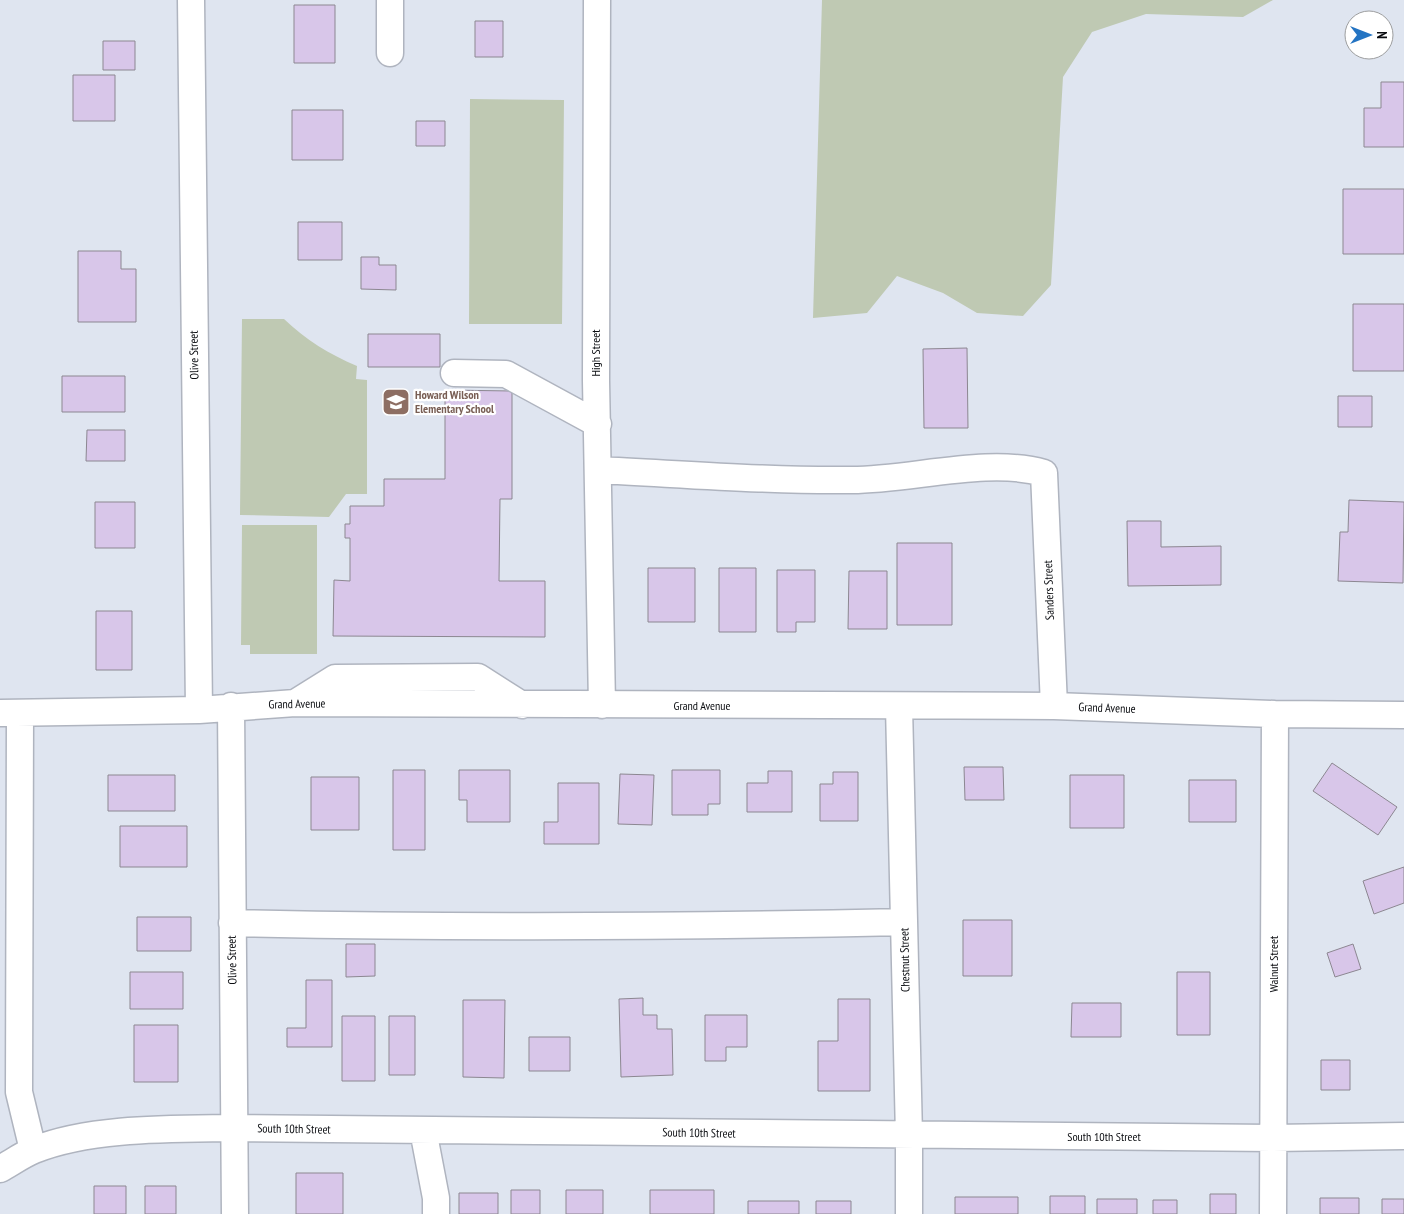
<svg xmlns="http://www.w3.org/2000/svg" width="1404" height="1214" font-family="'PT Sans Narrow',sans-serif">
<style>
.green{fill:#bfc9b3}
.building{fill:#d8c6e9;stroke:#8c8791}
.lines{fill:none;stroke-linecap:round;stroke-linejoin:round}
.minor-casing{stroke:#afb4bf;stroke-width:29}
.minor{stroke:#fff;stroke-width:26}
.labels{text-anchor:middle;stroke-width:4.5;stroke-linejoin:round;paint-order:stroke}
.street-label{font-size:12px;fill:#0a0c10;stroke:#fff}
.education-label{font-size:12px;font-weight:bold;fill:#785e54;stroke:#fff;text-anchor:start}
</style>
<rect width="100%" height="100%" fill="#dfe5f0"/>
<!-- green -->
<path class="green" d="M822,0H1273L1243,17L1146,14L1092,32L1063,77L1051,285L1023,316L977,313L943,293L897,276L867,313L813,318Z
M470,99L564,100L562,324H469Z
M242,319H284C306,340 329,354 357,366L356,379L367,380V494H346L329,517L240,515Z
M242,525H317V654H250V645H241Z"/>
<!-- building -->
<path class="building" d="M294,5H335V63H294Z
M475,21H503V57H475Z
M103,41H135V70H103Z
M73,75H115V121H73Z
M1381,82H1404V147H1364V108H1381Z
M292,110H343V160H292Z
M416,121H445V146H416Z
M1343,189H1404V254H1343Z
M298,222H342V260H298Z
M78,251H121V269H136V322H78Z
M361,257H379V265H396V290L361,289Z
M1353,304H1404V371H1353Z
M368,334H440V367H368Z
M967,348L968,428H924L923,349Z
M62,376H125V412H62Z
M445,390L512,391V499H500L499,581H545V637L333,636L334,580L350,581V538H345V524H350V506H384V479H445Z
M1338,396H1372V427H1338Z
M87,430H125V461H86Z
M1349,500L1404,502L1403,583L1338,581L1340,532H1348Z
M95,502H135V548H95Z
M1127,521H1161V547L1221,546V585L1128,586Z
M897,543H952V625H897Z
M648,568H695V622H648Z
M719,568H756V632H719Z
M777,570H815V622H796V632H777Z
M849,571H887V629H848Z
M96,611H132V670H96Z
M1332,763L1397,807L1378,835L1313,791Z
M964,767H1003L1004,800H965Z
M393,770H425V850H393Z
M459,770H510V822H467V800H459Z
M672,770H720V804H708V815H672Z
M768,771H792V812H747V783H768Z
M833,772H858V821H820V784H833Z
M620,774L654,775L652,825L618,824Z
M108,775H175V811H108Z
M1070,775H1124V828H1070Z
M311,777H359V830H311Z
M1189,780H1236V822H1189Z
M558,783H599V844H544V822H558Z
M120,826H187V867H120Z
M1404,867V903L1374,914L1363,881Z
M137,917H191V951H137Z
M963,920H1012V976H963Z
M346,944H375V976L346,977Z
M1353,944L1361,969L1335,977L1327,953Z
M130,972H183V1009H130Z
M1177,972H1210V1035H1177Z
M306,980H332V1047H287V1028H306Z
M643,998V1015H657V1029H672L673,1075L621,1077L619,999Z
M838,999H870V1091H818V1041H838Z
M463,1000H505L504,1078L463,1077Z
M1072,1003H1121V1037H1071Z
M705,1015H747V1047H726V1061H705Z
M342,1016H375V1081H342Z
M389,1016H415V1075H389Z
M134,1025H178V1082H134Z
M529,1037H570V1071H529Z
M1321,1060H1350V1090H1321Z
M296,1173H343V1214H296Z
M94,1186H126V1214H94Z
M145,1186H176V1214H145Z
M511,1190H540V1214H511Z
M566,1190H603V1214H566Z
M650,1190H714V1214H650Z
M459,1193H498V1214H459Z
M1210,1194H1236V1214H1210Z
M1050,1196H1085V1214H1050Z
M955,1197H1018V1214H955Z
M1320,1198H1359V1214H1320Z
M1097,1199H1137V1214H1097Z
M1382,1199H1404V1214H1382Z
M1153,1200H1177V1214H1153Z
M748,1201H799V1214H748Z
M816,1201H851V1214H816Z"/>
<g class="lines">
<defs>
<path id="minor" d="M191,0L199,710
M597,0L596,381L602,705
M390,53V0
M454,373L506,374L598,424
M598,470C682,474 768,481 852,480C911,480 988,457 1044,473L1054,706
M295,703L335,678L478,677L522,705
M231,706L235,1214
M899,706L909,1136V1214
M0,713L199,710L295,703L1054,706L1275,714L1404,715
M20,713L19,1092L33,1150
M232,923C456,928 680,927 904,922
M423,1130L436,1198V1214
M0,1169C11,1163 22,1155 34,1150C91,1127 173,1129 234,1128L1273,1138L1404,1136
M1273,1214L1275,714"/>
</defs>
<!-- minor casing -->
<use href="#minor" class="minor-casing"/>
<!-- minor -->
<use href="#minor" class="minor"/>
</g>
<!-- icons -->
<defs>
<symbol id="school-square" viewBox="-11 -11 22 22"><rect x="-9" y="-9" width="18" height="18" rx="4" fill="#8d6e63" stroke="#fff"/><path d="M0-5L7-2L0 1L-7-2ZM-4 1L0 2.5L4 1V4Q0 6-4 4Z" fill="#fff"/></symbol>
</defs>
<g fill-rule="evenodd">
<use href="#school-square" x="380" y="386" width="32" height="32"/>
</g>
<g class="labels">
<!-- street labels -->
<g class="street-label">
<text transform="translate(596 353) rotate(-90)" y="4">High Street</text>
<text transform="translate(194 355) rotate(-91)" y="4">Olive Street</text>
<text transform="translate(1049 590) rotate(-92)" y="4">Sanders Street</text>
<text transform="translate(297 704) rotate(-1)" y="4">Grand Avenue</text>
<text x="702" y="710">Grand Avenue</text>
<text transform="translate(1107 708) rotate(2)" y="4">Grand Avenue</text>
<text transform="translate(232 960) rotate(-91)" y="4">Olive Street</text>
<text transform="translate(905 960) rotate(-91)" y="4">Chestnut Street</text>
<text transform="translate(1274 964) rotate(-90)" y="4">Walnut Street</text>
<text transform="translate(294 1129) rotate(1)" y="4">South 10th Street</text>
<text transform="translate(699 1133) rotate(1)" y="4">South 10th Street</text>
<text x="1104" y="1141">South 10th Street</text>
</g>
<!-- education labels -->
<g class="education-label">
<text x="415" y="399">Howard Wilson<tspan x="415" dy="14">Elementary School</tspan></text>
</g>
</g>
<!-- north arrow -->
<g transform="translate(1369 35) rotate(90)"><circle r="24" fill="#ffffff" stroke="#9d9e9f"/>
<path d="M0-4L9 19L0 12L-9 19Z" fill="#2474c3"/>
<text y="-8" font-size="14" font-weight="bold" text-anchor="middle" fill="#0a0c10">N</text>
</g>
</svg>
